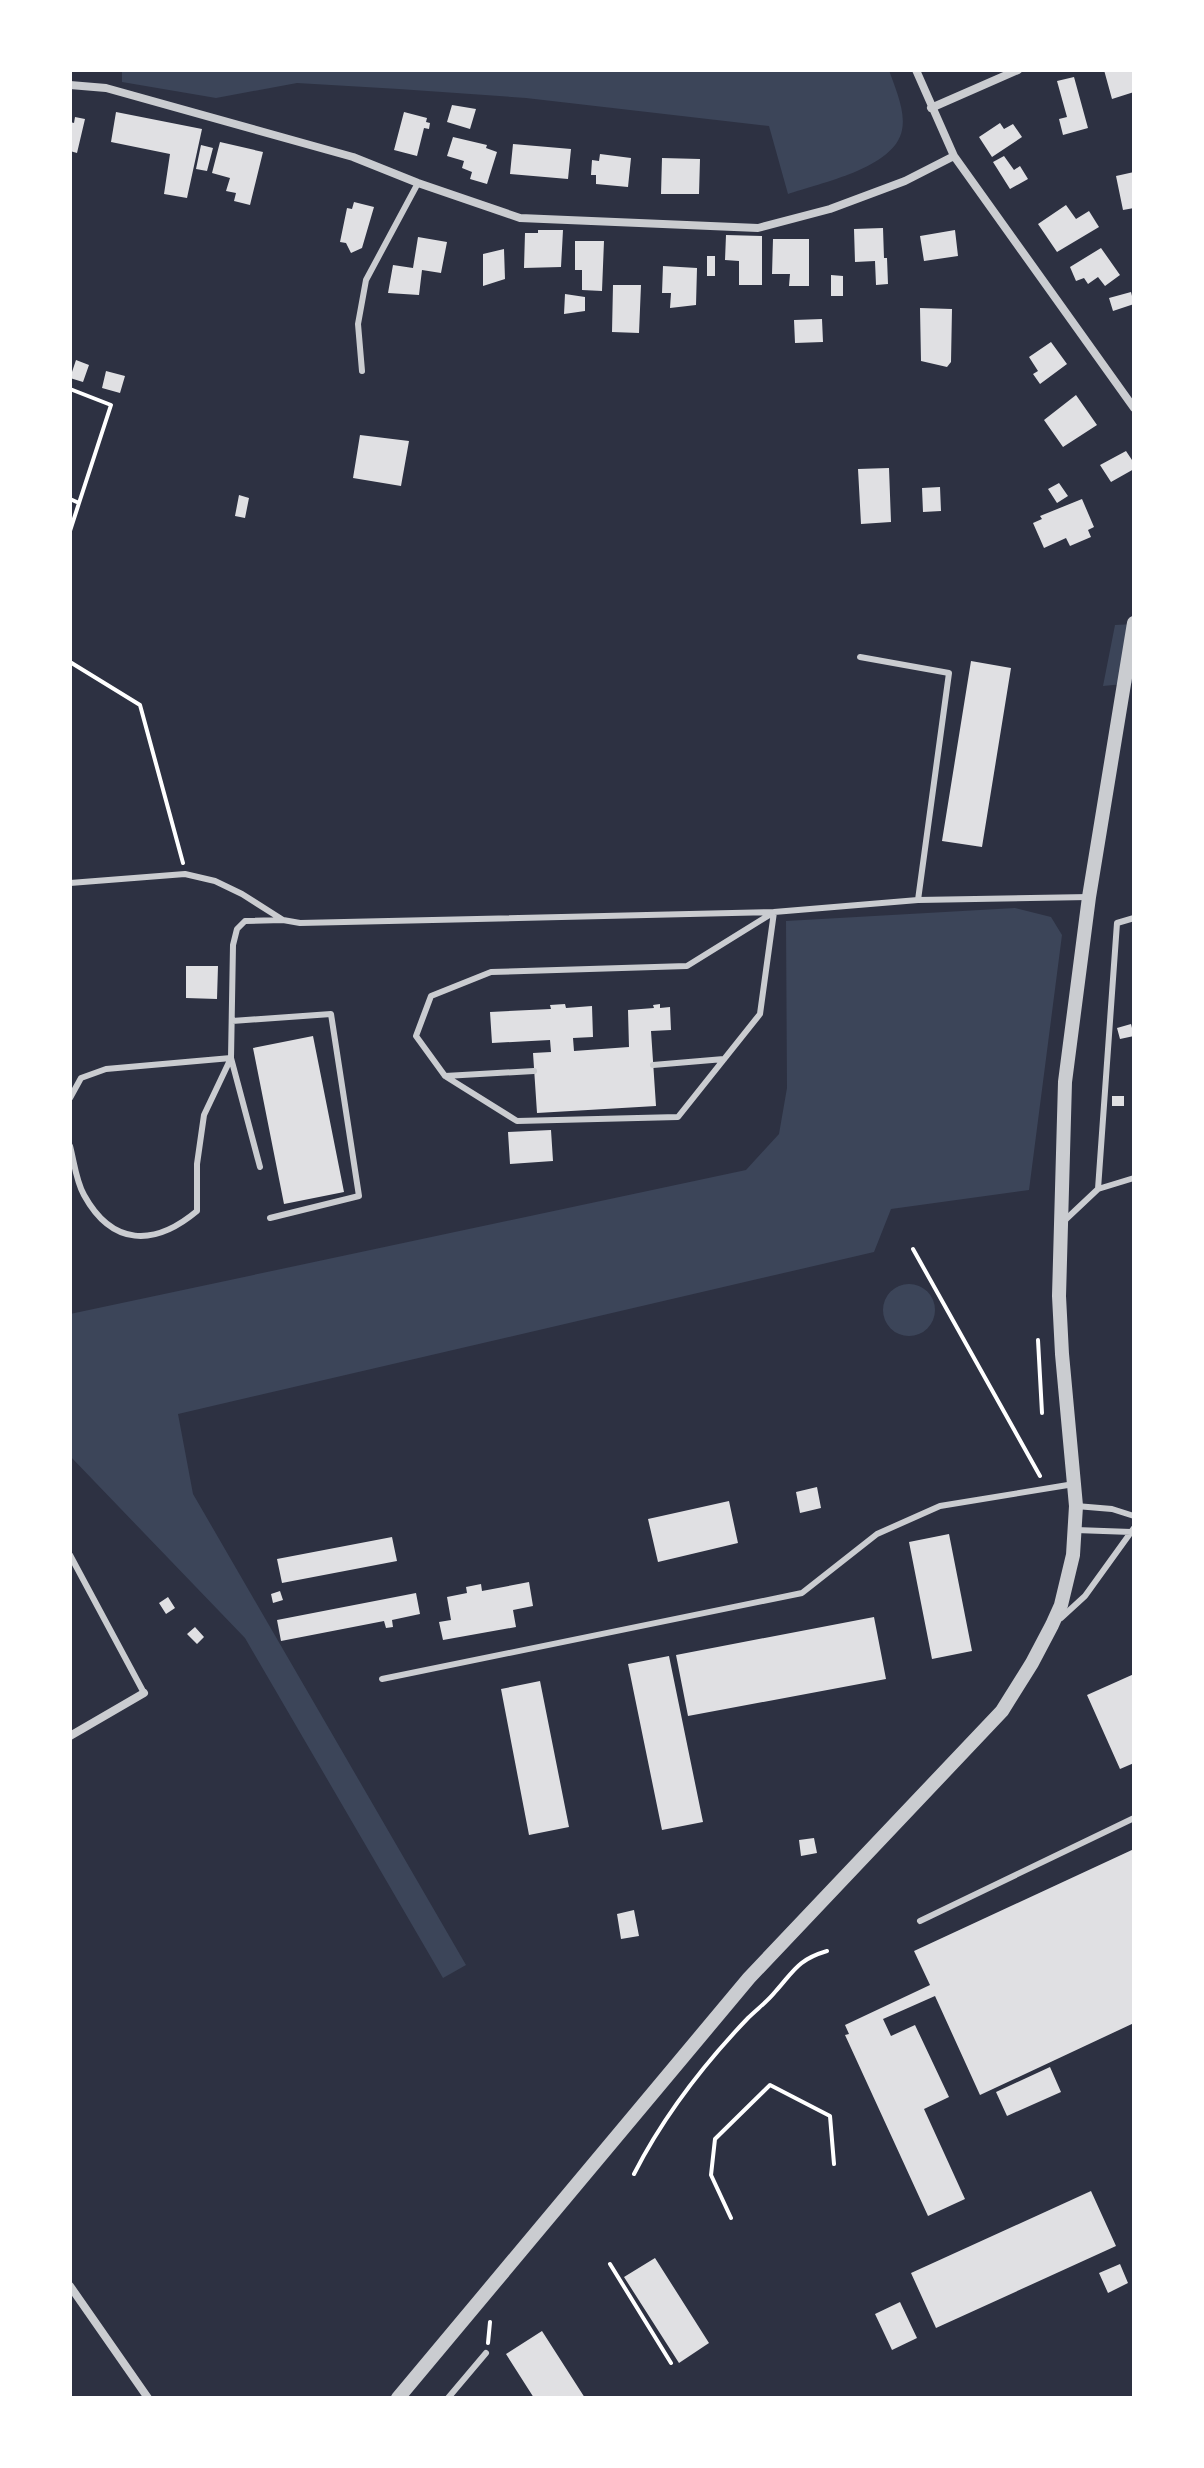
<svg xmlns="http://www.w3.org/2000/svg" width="1204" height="2468" font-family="'Nunito Sans',sans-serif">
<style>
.green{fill:#3c4559}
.building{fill:#e0e0e3}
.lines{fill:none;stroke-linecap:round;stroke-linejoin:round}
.path{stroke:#fff;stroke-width:4}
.service{stroke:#caccd0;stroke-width:6}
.minor{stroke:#caccd0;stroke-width:8}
.tertiary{stroke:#caccd0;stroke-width:14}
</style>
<rect width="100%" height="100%" fill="#2d3142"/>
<!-- green -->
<path class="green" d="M122,70H889C895,88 906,111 902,130C895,168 820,183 788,194L769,126L526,98L399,89L297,83L216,98L122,82Z
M1134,624V683L1103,686L1115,625Z
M1015,908L1051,917L1062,935L1029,1190L891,1209L874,1252L178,1414L193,1494L466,1965L443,1978L245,1638L70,1456V1314L746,1170L779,1134L787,1088L786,921Z
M883 1310a26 26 0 1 1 52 0a26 26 0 1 1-52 0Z"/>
<!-- building -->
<path class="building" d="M1104,70H1134V92L1112,99Z
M1074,77L1088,128L1063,135L1059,119L1067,117L1057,81Z
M452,105L476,109L470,129L447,122Z
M116,112L202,129L187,198L164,194L170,154L111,142Z
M404,112L427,118L426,122L430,123L429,129L424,128L417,156L394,150Z
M75,117L85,119L77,153L70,151V122L74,123Z
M1000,123L1004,129L1013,124L1022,137L992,157L979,137Z
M453,137L487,145L486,148L497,152L487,184L470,179L472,172L462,168L464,161L447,156Z
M220,142L263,152L250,205L234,201L236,193L226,191L230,178L212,173Z
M513,144L571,149L568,179L510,174Z
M201,145L213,148L207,171L196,169Z
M600,154L631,158L628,187L596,184V175H591L592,160L599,161Z
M1004,156L1014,170L1020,166L1028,179L1010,189L993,162Z
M662,158L700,159L699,194H661Z
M1134,172V208L1123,210L1116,176Z
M354,202L374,207L362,248L351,253L346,243L340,242L347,208L352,209Z
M1066,205L1076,219L1089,211L1099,227L1057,252L1038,224Z
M883,228L884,258H887L888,284L876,285L875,261L855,262L854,229Z
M538,230H563L561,267L524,268L525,233H538Z
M955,230L958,256L924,261L920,236Z
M726,235L762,236V285H739V261L725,260Z
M418,237L447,242L441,273L422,270L419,295L388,293L393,265L413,268Z
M773,239H809V286H789L790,274H772Z
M575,241H604L602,291L582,290V270H575Z
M1101,248L1120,275L1105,286L1098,277L1088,284L1084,278L1076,281L1070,267Z
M504,249L505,279L483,286V254Z
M707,256H715V276H707Z
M663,266L697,268L696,305L670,308L671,293H662Z
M831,275L843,276V296H831Z
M613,285H641L639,333L612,332Z
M1131,292L1134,304L1113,311L1109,298Z
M565,294L585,297V311L564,314Z
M920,308L952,309L951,362L947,367L921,361Z
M822,319L823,342L795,343L794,320Z
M1051,342L1067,364L1040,384L1033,374L1038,371L1029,357Z
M76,360L89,365L83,382L70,378Z
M106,371L125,376L120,393L102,388Z
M1076,395L1097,425L1063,447L1044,420Z
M360,435L409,441L401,486L353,478Z
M1126,451L1134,463V469L1111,482L1100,465Z
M889,468L891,522L861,524L858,469Z
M1059,483L1068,496L1057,503L1048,489Z
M940,487L941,511L923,512L922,488Z
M239,495L249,498L245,518L235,516Z
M1082,499L1094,527L1088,530L1091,537L1070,546L1066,538L1044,548L1033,523L1042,519L1040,516Z
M971,661L1011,668L982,847L942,841Z
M186,966H218L217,999L186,998Z
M565,1004L566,1008L592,1006L593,1037L573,1038L574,1051L629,1047L628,1010L654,1008L653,1005L660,1004V1008L670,1007L671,1030L651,1031L656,1106L537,1113L533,1053L551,1052L550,1040L492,1043L490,1012L551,1009L550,1005Z
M1131,1024L1134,1036L1120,1039L1117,1028Z
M313,1036L344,1192L284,1204L253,1048Z
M1112,1096H1124V1106H1112Z
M551,1130L553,1161L510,1164L508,1132Z
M817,1487L821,1508L800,1513L796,1492Z
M729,1501L738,1543L658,1562L648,1519Z
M949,1534L972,1651L932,1659L909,1542Z
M392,1537L397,1561L282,1583L277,1559Z
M529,1582L533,1606L513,1610L516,1627L443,1640L439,1622L451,1620L447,1597L467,1593L466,1587L481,1584L482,1591Z
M280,1591L283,1600L273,1603L271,1594Z
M416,1593L420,1614L392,1620L393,1627L386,1628L384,1621L281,1641L277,1620Z
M168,1597L175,1608L166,1614L159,1603Z
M874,1617L886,1679L688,1716L676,1655Z
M195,1627L204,1637L197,1644L187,1634Z
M669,1656L703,1822L662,1830L628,1664Z
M1134,1674V1763L1120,1769L1087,1695Z
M540,1681L569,1827L529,1835L501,1689Z
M814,1838L817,1853L801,1856L799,1840Z
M1134,1849V2023L980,2095L935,1996L883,2019L891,2036L915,2025L949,2097L924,2109L965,2199L928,2216L845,2035L849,2034L845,2025L930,1985L914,1951Z
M634,1910L639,1936L621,1939L617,1914Z
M1050,2067L1061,2092L1007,2116L996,2092Z
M1091,2191L1116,2246L936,2328L911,2273Z
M655,2258L709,2343L679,2363L624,2277Z
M1120,2264L1128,2283L1108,2293L1099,2273Z
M900,2302L917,2338L892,2350L875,2314Z
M542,2331L585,2398H534L506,2354Z"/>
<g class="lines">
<!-- path -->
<path class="path" d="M70,389L111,405L79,503
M70,499L79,503L70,531
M70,662L140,705L183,863
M913,1249L1040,1476
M1038,1340L1042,1413
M634,2174C663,2117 704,2064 748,2018C757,2009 767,2002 775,1992C794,1971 797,1960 827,1951
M731,2218L711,2175L715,2139L770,2085L830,2116L834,2164
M610,2264L671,2363
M488,2343L490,2322"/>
<!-- service -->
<path class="service" d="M362,371L358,324L366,280L418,183
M860,657L949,673L918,900
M70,883L185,874L215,881L242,894L283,920
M232,1021L331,1014L359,1196L270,1218
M653,1065L724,1059
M534,1071L445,1076L416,1036L431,996L491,972L687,966L771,914
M445,1076L517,1121L678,1117L760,1014L774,912
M70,1098L81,1078L106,1069L231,1058L204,1115L197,1164V1211C154,1247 112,1246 84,1195C76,1181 74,1161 70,1146
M260,1167L231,1058L233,945L237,929L245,921L283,920L300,923L774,912L918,900L1089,897
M1098,1189L1134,1178
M1063,1222L1098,1189L1117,923L1134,918
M1076,1506L1112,1509L1134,1516
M1076,1530L1131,1532
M70,1555L144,1693
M1061,1618L1085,1596L1134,1528
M382,1679L802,1593L877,1534L940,1506L1074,1484
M920,1921L1134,1818
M448,2398L486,2353"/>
<!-- minor -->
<path class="minor" d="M916,70L954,156L1134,408
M70,85L106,88L353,157L418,183L520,218L758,228L830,209L905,181L954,156
M931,108L1018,70
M70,1736L144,1693
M70,2286L148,2398"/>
<!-- tertiary -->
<path class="tertiary" d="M398,2398L749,1978L1002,1711L1032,1663L1052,1625L1061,1605L1073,1555L1076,1506L1062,1354L1059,1296L1065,1082L1089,897L1134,623"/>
</g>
<!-- border -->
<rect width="1204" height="2468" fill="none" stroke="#ffffff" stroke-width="144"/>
</svg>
